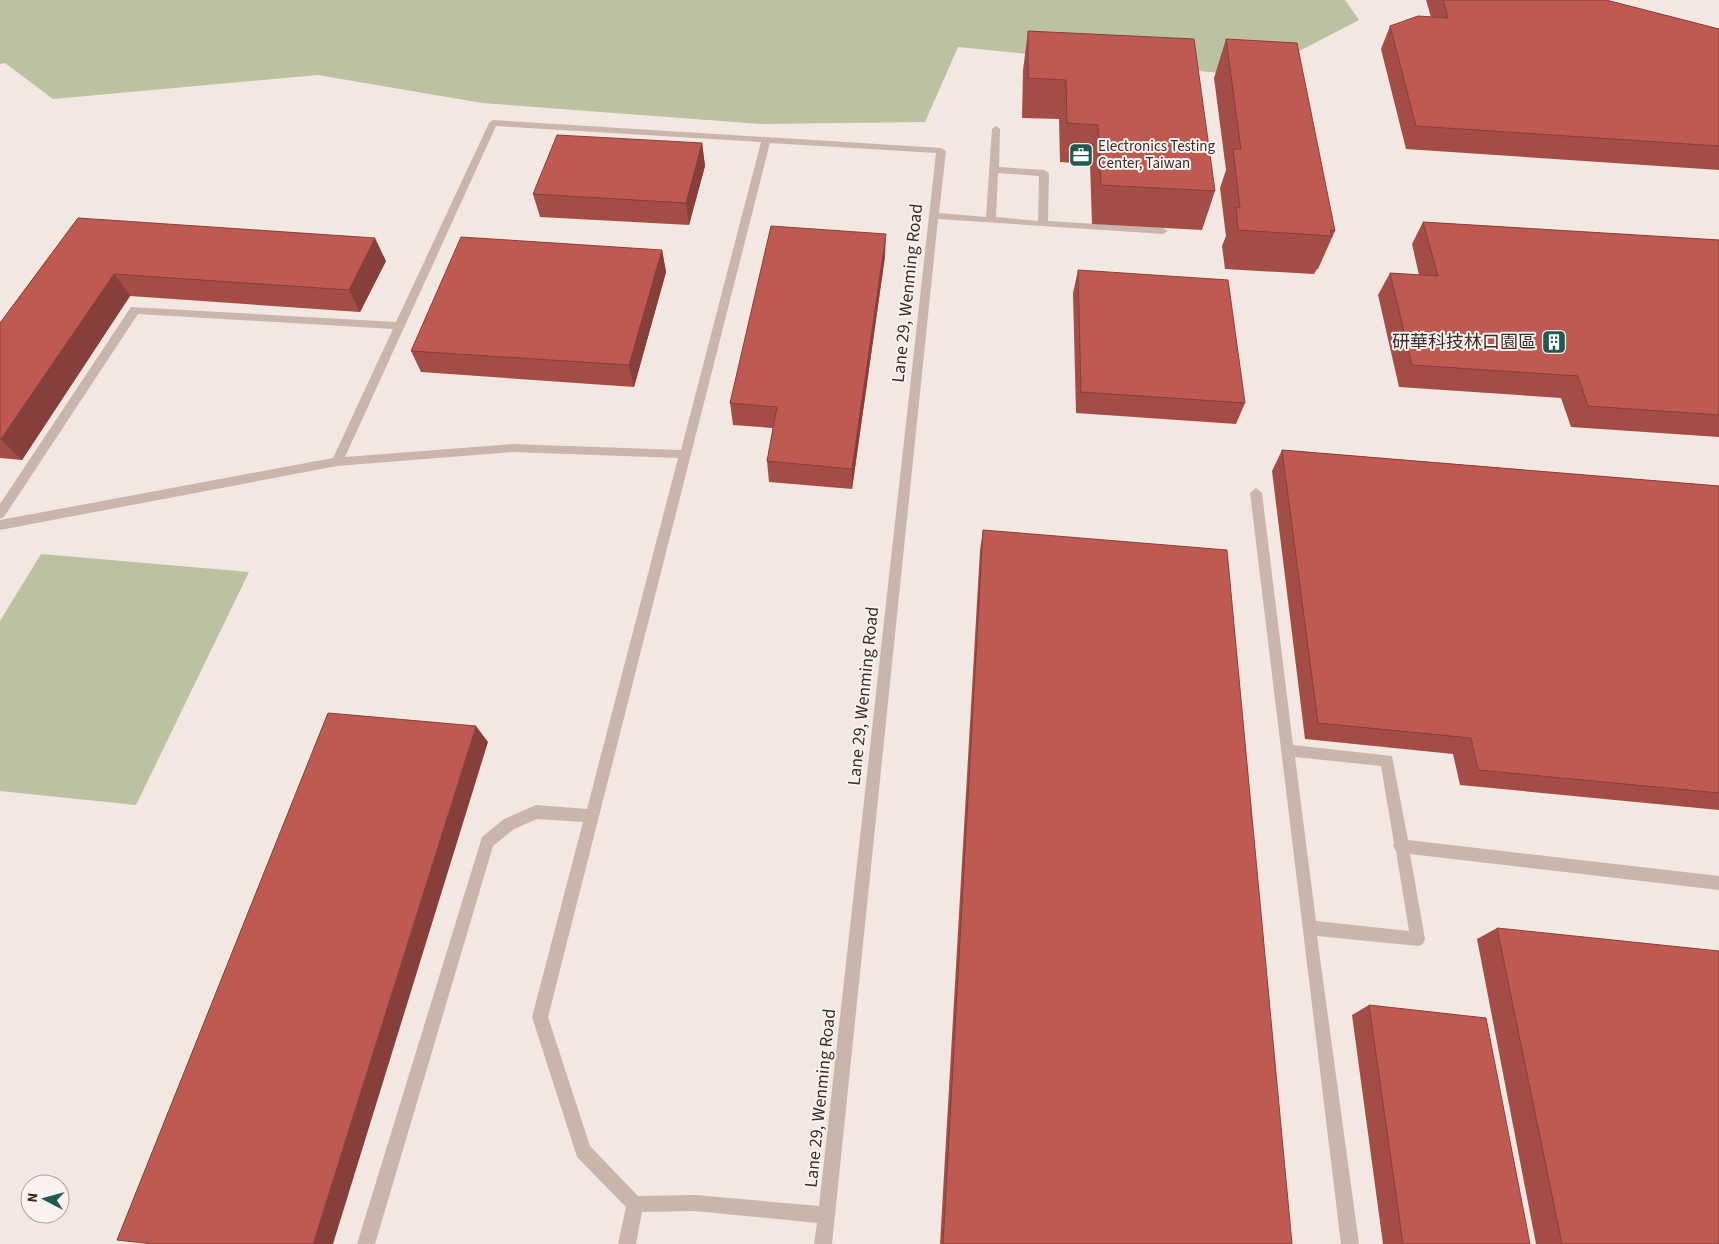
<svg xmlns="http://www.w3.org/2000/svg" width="1719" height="1244" font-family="'Source Sans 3','Noto Sans TC',sans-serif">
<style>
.green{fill:#bcc1a2}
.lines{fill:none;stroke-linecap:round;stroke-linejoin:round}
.lane{fill:#cab5ad;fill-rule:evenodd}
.wall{fill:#a44d47}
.shaded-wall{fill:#863f3a}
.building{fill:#bf5a53;stroke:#863f3a}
.labels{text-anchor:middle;stroke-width:4;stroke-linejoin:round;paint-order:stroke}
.far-poi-label{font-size:15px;fill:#392d2b;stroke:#faf2ee;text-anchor:start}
.street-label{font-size:18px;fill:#392d2b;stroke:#faf2ee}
.poi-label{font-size:18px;fill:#392d2b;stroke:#faf2ee;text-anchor:end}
</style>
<rect width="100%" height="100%" fill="#f2e7e1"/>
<!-- green -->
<path class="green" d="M0,0H1345L1359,20L1284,59L1260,77L958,47L925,122L761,124L482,103L318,75L53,99L5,63L0,64Z
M41,554L249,572L136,805L0,791V621Z"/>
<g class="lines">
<!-- lane -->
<path class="lane" d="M493,120L941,148L946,151L939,213L986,217L992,129L996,126L1000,129L999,167L1044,170L1049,173L1048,221L1163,228L1168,231L1163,234L938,219L832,1244H814L817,1223L695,1211L642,1212L636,1244H618L626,1207L577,1157L532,1017L583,822L537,819L514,829L493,846L375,1244H357L482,837L504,819L536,805L587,809L678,458L513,452L337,466L0,530V520L333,458L393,329L138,314L4,517L0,519V504L131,307L396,322L489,123ZM496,126L761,142L681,450L513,444L345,457ZM770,143L936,153L819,1206L695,1195L638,1196L590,1146L548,1017ZM998,173L1039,176L1038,221L996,217Z
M1256,488L1262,493L1293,745L1392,756L1408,840L1719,876V890L1410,854L1425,939L1423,944L1418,946L1317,936L1359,1244H1341L1250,493ZM1295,757L1381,766L1394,843L1393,846L1396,851L1409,931L1316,921Z"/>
</g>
<!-- wall -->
<path class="wall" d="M1426,0H1606L1719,29V170L1406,149L1381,49L1390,26L1431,17Z
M1028,31L1215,191L1202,230L1092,224L1090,164L1060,162L1059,119L1022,118L1023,70Z
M1226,39L1335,231L1318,269H1317L1314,274L1225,269L1222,246L1226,236L1220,188L1226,170L1214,78Z
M702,143L705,166L689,225L540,217L533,194Z
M78,218L386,261L360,312L130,296L22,460L0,458V323Z
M1423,222L1719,240V437L1571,427L1561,398L1399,387L1378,295L1390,273L1419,275L1412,244Z
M662,250L666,272L634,387L421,372L411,351Z
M885,256L852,489L769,482L767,461L773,428L733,425L730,403Z
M1078,270L1245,403L1236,424L1076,413L1073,293Z
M1282,450L1719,486V810L1460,785L1453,754L1305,739L1272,471Z
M983,530L1292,1244H940L980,550Z
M1497,928L1719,1244H1536L1477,939Z
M1369,1005L1530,1244H1383L1352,1015Z"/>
<!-- shaded-wall -->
<path class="shaded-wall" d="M702,143L705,166L689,225L686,203Z
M886,234L885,256L852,489V469Z
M375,238L386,261L360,312L349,290Z
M662,250L666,272L634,387L629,365Z
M114,274L130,296L22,460L1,439Z
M476,726L488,742L333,1244H313Z"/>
<!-- building -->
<path class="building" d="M1443,0H1606L1719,29V146L1416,126L1390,26L1418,16L1448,18Z
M1028,31L1194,39L1215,191L1101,185L1098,125L1067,123L1066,80L1028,78Z
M1226,39L1297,43L1335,231L1330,230L1332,236L1238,230L1236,207L1240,208L1233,149H1241Z
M557,135L702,143L686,203L533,194Z
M78,218L375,238L349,290L114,274L1,439H0V323Z
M1423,222L1719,240V415L1588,406L1578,376L1412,365L1390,273L1438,276Z
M771,226L886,234L852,469L767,461L777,407L730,403Z
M461,237L662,250L629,365L411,351Z
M1078,270L1228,280L1245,403L1081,392Z
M1282,450L1719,486V793L1478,770L1471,738L1318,723Z
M983,530L1227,550L1292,1244H943Z
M328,713L476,726L313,1244H153L117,1240Z
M1497,928L1719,951V1244H1562Z
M1369,1005L1486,1018L1530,1244H1403Z"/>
<!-- icons -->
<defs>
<symbol id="office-square" viewBox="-11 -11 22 22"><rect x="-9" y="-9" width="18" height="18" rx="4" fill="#235953" stroke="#faf2ee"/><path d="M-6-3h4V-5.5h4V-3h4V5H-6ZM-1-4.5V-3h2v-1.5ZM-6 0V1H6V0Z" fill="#fff"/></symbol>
<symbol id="building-square" viewBox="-11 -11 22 22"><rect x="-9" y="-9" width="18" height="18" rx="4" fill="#235953" stroke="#faf2ee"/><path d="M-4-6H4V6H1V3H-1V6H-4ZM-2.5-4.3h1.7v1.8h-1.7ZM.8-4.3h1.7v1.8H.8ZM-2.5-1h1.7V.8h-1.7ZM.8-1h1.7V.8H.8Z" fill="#fff"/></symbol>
</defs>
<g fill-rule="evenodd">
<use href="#office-square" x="1067" y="141" width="28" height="28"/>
<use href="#building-square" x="1540" y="328" width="28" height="28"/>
</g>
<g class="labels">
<!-- far-poi labels -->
<g class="far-poi-label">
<text x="1098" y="151">Electronics Testing<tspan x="1098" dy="17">Center, Taiwan</tspan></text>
</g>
<!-- street labels -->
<g class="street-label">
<text transform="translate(907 293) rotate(-84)" y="6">Lane 29, Wenming Road</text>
<text transform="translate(863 696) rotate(-84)" y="6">Lane 29, Wenming Road</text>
<text transform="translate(820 1098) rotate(-84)" y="6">Lane 29, Wenming Road</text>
</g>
<!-- poi labels -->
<g class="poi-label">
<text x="1536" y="348">研華科技林口園區</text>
</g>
</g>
<!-- north arrow -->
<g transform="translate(45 1199) rotate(276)"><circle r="24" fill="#faf2ee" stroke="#ada3a0"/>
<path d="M0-4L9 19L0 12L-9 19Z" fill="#235953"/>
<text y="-8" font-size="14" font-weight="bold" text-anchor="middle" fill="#392d2b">N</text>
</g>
</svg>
